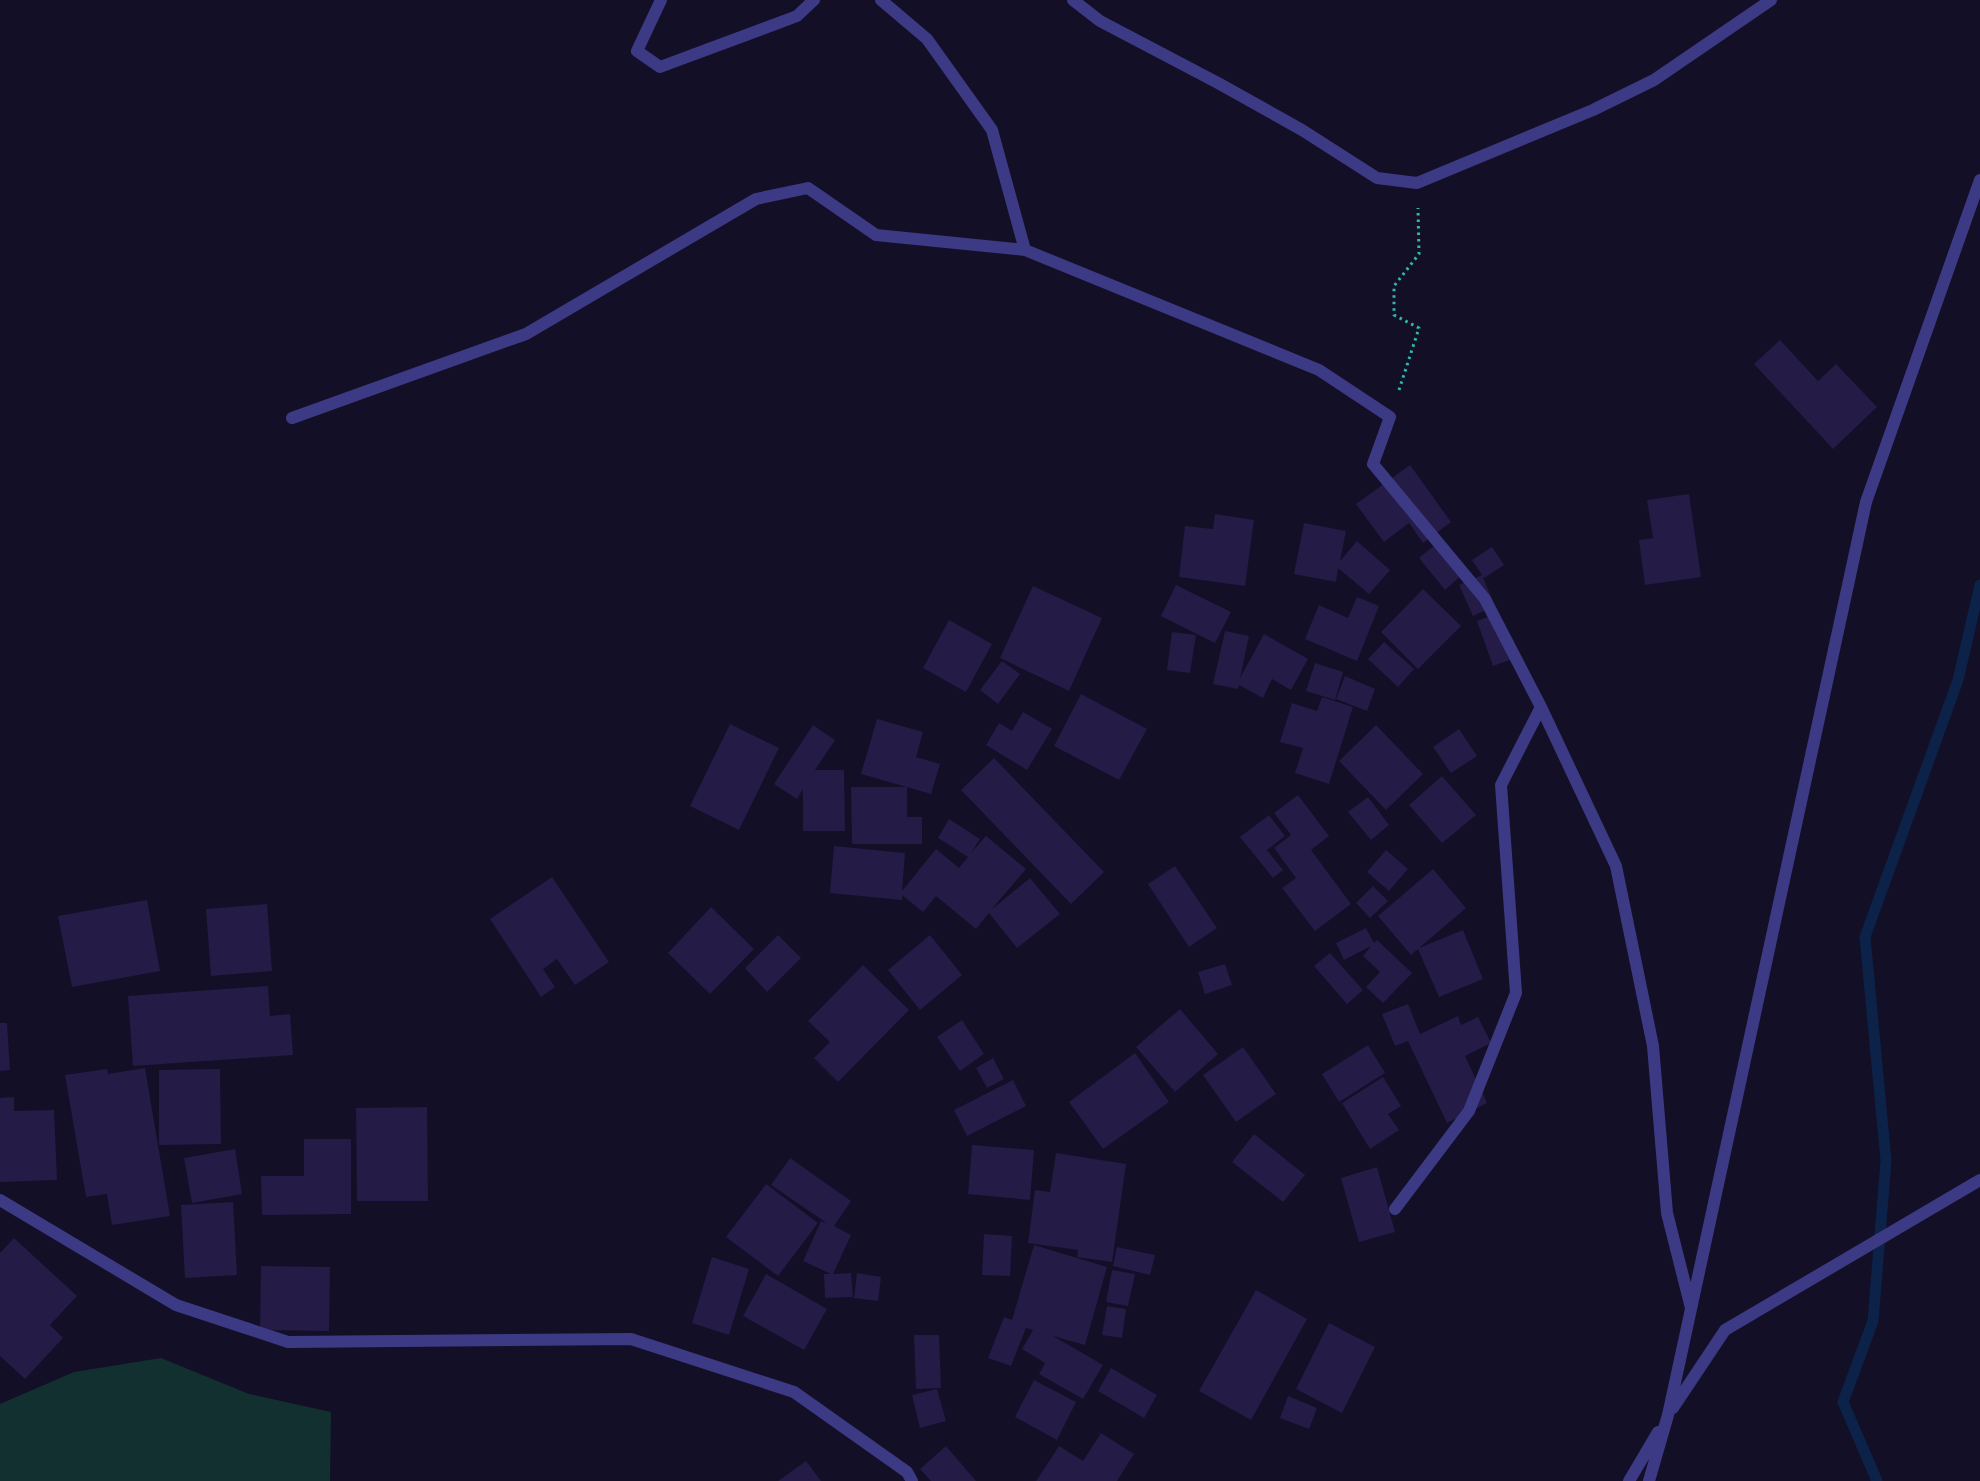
<svg xmlns="http://www.w3.org/2000/svg" width="1980" height="1481" font-family="Lato,sans-serif">
<style>
.green{fill:#12302f}
.lines{fill:none;stroke-linecap:round;stroke-linejoin:round}
.stream{stroke:#0c2248;stroke-width:11}
.building{fill:#241b47}
.path{stroke:#2fb8b0;stroke-width:3;stroke-dasharray:2.5 4;stroke-linecap:butt}
.minor{stroke:#3d3a85;stroke-width:12}
</style>
<rect width="100%" height="100%" fill="#130f26"/>
<!-- green -->
<path class="green" d="M161,1358L249,1394L331,1412L330,1481H0V1404L74,1372Z"/>
<g class="lines">
<!-- stream -->
<path class="stream" d="M1877,1481L1843,1402L1873,1321L1886,1161L1865,937L1958,680L1980,585"/>
</g>
<!-- building -->
<path class="building" d="M1780,340L1818,381L1836,364L1877,407L1833,449L1754,364Z
M1410,465L1451,522L1423,543L1409,523L1384,542L1356,504Z
M1689,494L1701,577L1645,585L1639,540L1653,538L1647,500Z
M1215,514L1254,520L1245,586L1179,577L1185,526L1213,529Z
M1304,523L1346,531L1340,561L1357,541L1390,570L1369,594L1338,568L1336,582L1294,574Z
M1437,543L1462,575L1445,590L1419,558Z
M1492,547L1504,565L1484,578L1472,560Z
M1482,575L1495,606L1473,616L1459,585Z
M1176,585L1231,612L1215,643L1161,616Z
M1033,586L1102,618L1069,691L1000,658Z
M1423,589L1461,626L1418,669L1381,632Z
M1357,597L1379,606L1357,661L1305,639L1319,605L1348,618Z
M1499,613L1515,658L1493,666L1477,621Z
M949,620L992,644L966,692L923,668Z
M1225,631L1249,636L1240,678L1264,634L1308,659L1291,690L1272,679L1263,698L1239,685L1238,689L1213,684Z
M1172,632L1196,635L1190,673L1167,670Z
M1384,642L1414,669L1398,687L1368,659Z
M1002,661L1020,674L998,704L980,690Z
M1315,663L1343,672L1335,700L1306,691Z
M1345,676L1375,689L1367,711L1336,699Z
M1081,694L1147,729L1119,780L1054,746Z
M1322,697L1353,707L1329,784L1295,773L1303,748L1280,742L1292,703L1317,711Z
M1023,712L1052,729L1027,770L986,745L999,723L1012,731Z
M877,719L923,732L916,757L940,764L931,794L861,774Z
M730,724L779,748L739,830L690,806Z
M813,725L835,740L815,770H844L845,831H803V789L797,799L774,784Z
M1376,725L1423,774L1386,810L1339,761Z
M1459,729L1477,756L1451,773L1433,747Z
M994,758L1104,872L1071,904L961,790Z
M1442,776L1476,815L1442,843L1409,805Z
M851,787H907V817H922V844H852Z
M1298,795L1329,836L1311,850L1351,904L1315,931L1282,888L1296,878L1274,848L1291,835L1274,813Z
M1368,797L1389,825L1371,840L1348,812Z
M1269,815L1285,836L1267,850L1283,870L1273,878L1240,837Z
M949,819L980,839L971,853L986,836L1026,869L991,910L1030,878L1060,914L1017,948L989,913L976,929L936,896L923,912L902,895V900L830,893L834,846L905,853L902,891L936,849L959,868L968,857L938,838Z
M1386,850L1408,869L1389,891L1367,872Z
M1175,866L1217,928L1189,947L1148,884Z
M1433,869L1466,908L1419,948L1463,930L1483,979L1439,997L1418,949L1411,955L1378,916Z
M552,877L609,962L575,985L557,959L543,969L555,987L541,997L490,919Z
M1373,886L1388,901L1370,918L1356,903Z
M147,900L160,971L72,987L58,916Z
M267,904L272,971L211,976L206,909Z
M711,907L754,949L710,994L668,953Z
M1366,928L1374,943L1377,940L1412,973L1383,1003L1366,987L1380,972L1363,956L1371,946L1344,960L1336,943Z
M778,935L801,958L767,992L745,968Z
M930,935L962,975L920,1010L888,970Z
M1330,953L1363,990L1347,1004L1314,966Z
M1225,964L1232,985L1205,994L1198,972Z
M863,965L909,1010L838,1082L814,1058L830,1042L808,1021Z
M268,986L270,1016L290,1014L293,1055L133,1066L128,996Z
M1408,1004L1420,1034L1458,1016L1461,1025L1478,1017L1491,1043L1465,1056L1487,1103L1447,1123L1408,1041L1395,1046L1382,1014Z
M1180,1009L1218,1054L1175,1092L1136,1047Z
M962,1020L984,1054L960,1071L937,1037Z
M0,1023H7L10,1070L0,1071Z
M1368,1045L1385,1073L1339,1102L1322,1074Z
M1243,1047L1276,1094L1236,1122L1203,1075Z
M1135,1053L1169,1102L1103,1149L1069,1102Z
M993,1058L1004,1079L987,1088L976,1068Z
M145,1068L170,1216L112,1225L107,1194L86,1197L65,1075L107,1069L108,1074Z
M220,1069L221,1144L159,1145V1070Z
M1383,1077L1401,1106L1388,1114L1399,1130L1370,1149L1342,1103Z
M1013,1080L1026,1106L967,1136L954,1110Z
M14,1097V1111L54,1110L57,1180L0,1182V1098Z
M427,1107L428,1201H357L356,1108Z
M1254,1134L1305,1175L1283,1202L1232,1162Z
M304,1139H351V1214L262,1215L261,1176H304Z
M972,1145L1034,1150L1030,1200L968,1194Z
M235,1149L242,1194L192,1203L184,1158Z
M1056,1153L1126,1164L1112,1262L1077,1257L1078,1250L1028,1243L1035,1190L1050,1192Z
M790,1158L851,1201L834,1226L851,1235L833,1274L851,1273L853,1297L825,1298L824,1274H831L803,1261L821,1221L828,1224L771,1185Z
M1377,1167L1395,1232L1359,1242L1341,1178Z
M766,1184L818,1223L778,1276L726,1237Z
M233,1202L237,1275L185,1278L181,1205Z
M984,1234L1012,1236L1010,1276L982,1275Z
M14,1238L77,1296L50,1325L63,1338L25,1379L0,1356V1253Z
M1034,1245L1107,1267L1085,1345L1053,1336L1103,1365L1083,1399L1039,1374L1045,1363L1022,1349L1033,1330L1026,1328L1011,1366L988,1358L1004,1317L1012,1320Z
M1117,1247L1155,1255L1150,1275L1113,1266Z
M712,1257L749,1269L729,1335L692,1323Z
M261,1266L330,1267L329,1331L260,1330Z
M1112,1270L1135,1274L1128,1306L1106,1302Z
M857,1273L881,1277L878,1301L854,1298Z
M766,1274L827,1309L804,1350L743,1316Z
M1256,1290L1307,1319L1251,1420L1199,1391Z
M1107,1306L1126,1309L1122,1338L1102,1335Z
M1329,1323L1375,1347L1342,1413L1296,1389Z
M914,1335H939L941,1388L916,1389Z
M1111,1368L1157,1395L1144,1418L1098,1391Z
M1034,1380L1076,1402L1057,1440L1015,1417Z
M937,1389L946,1421L920,1428L912,1395Z
M1288,1396L1317,1408L1309,1429L1280,1418Z
M1101,1433L1134,1454L1117,1481H1036L1059,1446L1083,1461Z
M946,1446L976,1481H931L920,1469Z
M806,1461L821,1481H778Z"/>
<g class="lines">
<!-- path -->
<path class="path" d="M1399,390L1419,328L1394,315V286L1419,254L1418,208"/>
<!-- minor -->
<path class="minor" d="M661,0L637,51L660,67L797,16L814,0
M881,0L927,39L992,130L1025,250
M1073,0L1100,21L1218,83L1302,130L1377,178L1417,183L1593,110L1654,80L1771,0
M292,418L526,334L756,199L808,188L876,235L1025,250L1319,370L1390,417L1373,464L1485,599L1541,707L1616,866L1653,1046L1667,1213L1691,1308
M0,1200L176,1305L288,1342L631,1339L794,1392L907,1472L912,1481
M1395,1209L1469,1111L1516,993L1501,785L1541,707
M1673,1408L1725,1330L1980,1180
M1629,1481L1658,1432
M1649,1481L1668,1415L1866,502L1980,180"/>
</g>
</svg>
